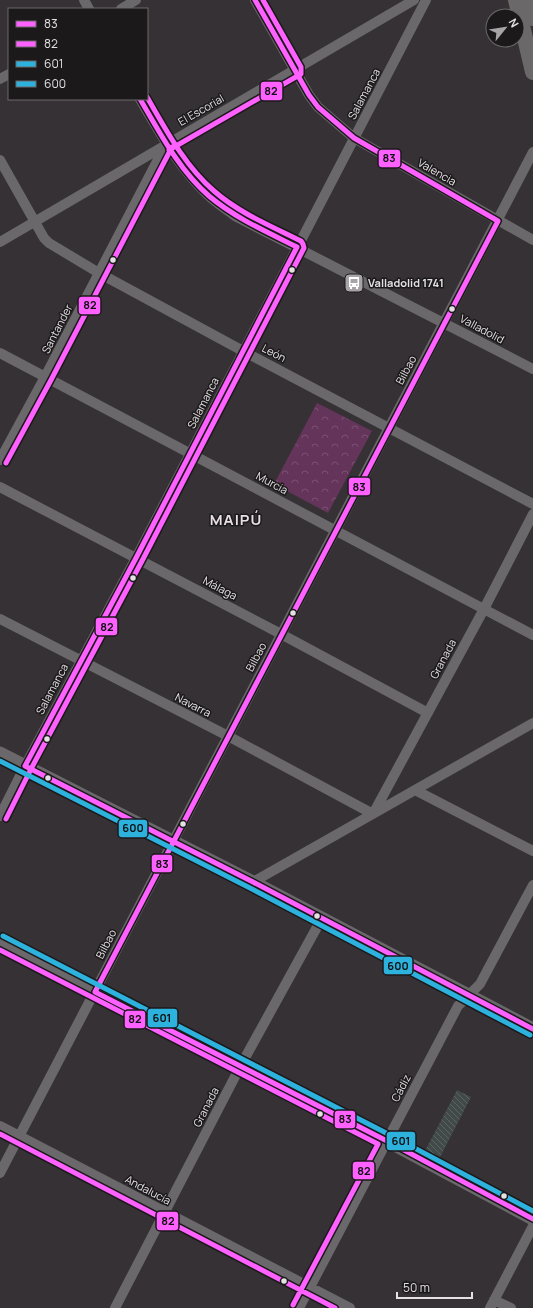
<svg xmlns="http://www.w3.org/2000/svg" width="533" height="1308" font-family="Manrope,sans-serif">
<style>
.forest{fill:url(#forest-crowns)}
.building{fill:url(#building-back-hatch)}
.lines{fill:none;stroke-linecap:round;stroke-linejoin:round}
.minor{stroke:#6a686a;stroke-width:10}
.tertiary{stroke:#6a686a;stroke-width:13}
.primary{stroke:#6b686a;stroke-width:16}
.bus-1-casing{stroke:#1c191b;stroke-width:8}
.bus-2-casing{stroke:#1c191b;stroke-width:8}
.bus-3-casing{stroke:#1c191b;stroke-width:8}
.bus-4-casing{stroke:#1c191b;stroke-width:8}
.bus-1{stroke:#fe61ff;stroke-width:5}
.bus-2{stroke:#fe61ff;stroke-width:5}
.bus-3{stroke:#2db2dd;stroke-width:5}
.bus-4{stroke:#2db2dd;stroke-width:5}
.bus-dot{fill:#e4e0e3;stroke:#1c191b;stroke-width:1.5}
.labels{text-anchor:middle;stroke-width:3;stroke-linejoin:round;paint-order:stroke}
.street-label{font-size:11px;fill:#e4e0e3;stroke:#1c191b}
.poi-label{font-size:11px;font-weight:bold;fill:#e4e0e3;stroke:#1c191b;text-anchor:start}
.district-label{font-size:15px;font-weight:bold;letter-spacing:1px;fill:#e6dee4;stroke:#1c191b}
.line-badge{stroke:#1c191b;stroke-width:1.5}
.pale-badge-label{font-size:11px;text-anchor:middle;font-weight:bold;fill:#111}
</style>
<defs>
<pattern id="forest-crowns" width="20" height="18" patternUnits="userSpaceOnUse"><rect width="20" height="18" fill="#64345b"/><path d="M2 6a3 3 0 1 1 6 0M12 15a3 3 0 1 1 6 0" fill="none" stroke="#7a5172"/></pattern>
<pattern id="building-back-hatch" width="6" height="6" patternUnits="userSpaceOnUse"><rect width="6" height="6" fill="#414a48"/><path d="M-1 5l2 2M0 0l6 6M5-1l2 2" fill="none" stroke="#5c6462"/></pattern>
</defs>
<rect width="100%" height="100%" fill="#353134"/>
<!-- forest -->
<path class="forest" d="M317,403L372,431L328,513L274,484Z"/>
<!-- building -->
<path class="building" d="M457,1090L471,1097L438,1161L424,1153Z"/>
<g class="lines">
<!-- minor -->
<path class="minor" d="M84,0L89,9
M255,0L309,95L318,107L354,138L533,240
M121,9L136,0
M0,79L9,74
M140,99C160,133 179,168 208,195C216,203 226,209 235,216L533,369
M0,160L44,238L49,243L99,273L243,351L533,504
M0,242L414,0
M0,353L533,635
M0,460L45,377L166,144
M0,487L281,634L428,713
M0,619L228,736L373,814L484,609L533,514
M415,790L533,851
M0,816L25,766L136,558L426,0
M253,882L533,723
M0,1126L350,1308
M0,1173L533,152
M494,1300L511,1308
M115,1308L240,1067L322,918
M299,1308L458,1006L480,984L533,885
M490,1308L533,1226"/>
<!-- tertiary -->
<path class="tertiary" d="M0,753L253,882L533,1029
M0,942L387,1141L533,1219"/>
<!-- primary -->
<path class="primary" d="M516,0L533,72
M530,0L533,18"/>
<defs>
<path id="bus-1" d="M255,0L309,95L318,107L354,138L498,221L95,992L387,1141L533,1219
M140,99C160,133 179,170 209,196C235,218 267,232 297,247L136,558L25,766L253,882L533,1029"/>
<path id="bus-2" d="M169,150L301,74V67L263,0
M6,463L51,380L172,147
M6,819L31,769L142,561L304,248L303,244L301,241C271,226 239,213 214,191C185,166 166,130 147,97
M0,950L378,1144L293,1305
M0,1134L335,1308"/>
<path id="bus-3" d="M3,936L390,1135L533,1211"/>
<path id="bus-4" d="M0,761L250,888L530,1035"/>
</defs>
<!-- bus-1 casing -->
<use href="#bus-1" class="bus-1-casing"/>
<!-- bus-2 casing -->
<use href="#bus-2" class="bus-2-casing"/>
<!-- bus-3 casing -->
<use href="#bus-3" class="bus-3-casing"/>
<!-- bus-4 casing -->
<use href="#bus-4" class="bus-4-casing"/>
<!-- bus-1 -->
<use href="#bus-1" class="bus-1"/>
<!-- bus-2 -->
<use href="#bus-2" class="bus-2"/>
<!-- bus-3 -->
<use href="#bus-3" class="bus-3"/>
<!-- bus-4 -->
<use href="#bus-4" class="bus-4"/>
</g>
<!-- icons -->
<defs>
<symbol id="bus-square" viewBox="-11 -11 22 22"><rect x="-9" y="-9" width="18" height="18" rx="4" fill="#a7a3a6" stroke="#1c191b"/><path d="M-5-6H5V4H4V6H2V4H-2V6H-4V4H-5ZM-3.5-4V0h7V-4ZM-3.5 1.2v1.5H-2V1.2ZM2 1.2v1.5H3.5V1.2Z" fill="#fff"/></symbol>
</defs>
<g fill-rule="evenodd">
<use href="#bus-square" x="343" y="272" width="22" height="22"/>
</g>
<!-- markers -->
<g class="bus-dot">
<circle cx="113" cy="260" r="3.5"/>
<circle cx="292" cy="270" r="3.5"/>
<circle cx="452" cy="309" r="3.5"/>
<circle cx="133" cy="578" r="3.5"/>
<circle cx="293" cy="613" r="3.5"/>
<circle cx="47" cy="739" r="3.5"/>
<circle cx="48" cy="778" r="3.5"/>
<circle cx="183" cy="824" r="3.5"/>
<circle cx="317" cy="916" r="3.5"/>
<circle cx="320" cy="1114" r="3.5"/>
<circle cx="504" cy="1196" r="3.5"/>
<circle cx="284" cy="1281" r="3.5"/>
</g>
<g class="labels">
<!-- street labels -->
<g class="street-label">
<text transform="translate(364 94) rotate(-62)" y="4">Salamanca</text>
<text transform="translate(201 110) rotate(-30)" y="4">El Escorial</text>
<text transform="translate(437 172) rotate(30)" y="4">Valencia</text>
<text transform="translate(57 329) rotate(-63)" y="4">Santander</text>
<text transform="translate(482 329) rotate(28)" y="4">Valladolid</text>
<text transform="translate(274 353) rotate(28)" y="4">León</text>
<text transform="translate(406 370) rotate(-62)" y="4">Bilbao</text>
<text transform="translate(203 403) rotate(-63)" y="4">Salamanca</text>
<text transform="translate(272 483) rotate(28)" y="4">Murcia</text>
<text transform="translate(220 588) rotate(28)" y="4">Málaga</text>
<text transform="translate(256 657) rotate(-62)" y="4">Bilbao</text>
<text transform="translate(443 659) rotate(-62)" y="4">Granada</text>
<text transform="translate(52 689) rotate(-62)" y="4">Salamanca</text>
<text transform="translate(193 705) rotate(27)" y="4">Navarra</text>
<text transform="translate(106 944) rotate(-63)" y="4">Bilbao</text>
<text transform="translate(401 1088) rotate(-62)" y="4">Cádiz</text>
<text transform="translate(206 1107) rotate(-63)" y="4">Granada</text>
<text transform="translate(148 1190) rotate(28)" y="4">Andalucía</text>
</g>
<!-- poi labels -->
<g class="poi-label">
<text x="368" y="287">Valladolid 1741</text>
</g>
<!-- district labels -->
<g class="district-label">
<text x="236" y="525">MAIPÚ</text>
</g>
</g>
<g class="line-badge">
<rect x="260" y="81" width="23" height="20" rx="4" fill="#fe61ff"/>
<rect x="378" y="149" width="23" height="19" rx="4" fill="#fe61ff"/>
<rect x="78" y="296" width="23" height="19" rx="4" fill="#fe61ff"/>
<rect x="348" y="477" width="23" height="19" rx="4" fill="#fe61ff"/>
<rect x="95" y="617" width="23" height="19" rx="4" fill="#fe61ff"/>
<rect x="118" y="819" width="30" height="19" rx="4" fill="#2db2dd"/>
<rect x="151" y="854" width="22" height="19" rx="4" fill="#fe61ff"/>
<rect x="383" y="956" width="30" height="19" rx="4" fill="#2db2dd"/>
<rect x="147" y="1008" width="31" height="20" rx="4" fill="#2db2dd"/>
<rect x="124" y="1010" width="22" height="19" rx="4" fill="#fe61ff"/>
<rect x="334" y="1110" width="22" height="19" rx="4" fill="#fe61ff"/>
<rect x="386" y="1131" width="30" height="20" rx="4" fill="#2db2dd"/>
<rect x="352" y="1161" width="23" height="19" rx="4" fill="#fe61ff"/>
<rect x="156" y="1211" width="23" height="20" rx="4" fill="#fe61ff"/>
</g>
<g class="pale-badge-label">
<text x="271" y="95">82</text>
<text x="389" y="162">83</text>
<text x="90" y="309">82</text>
<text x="359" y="491">83</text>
<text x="107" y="631">82</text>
<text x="133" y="832">600</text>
<text x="162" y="868">83</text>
<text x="398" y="970">600</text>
<text x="162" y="1022">601</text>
<text x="135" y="1023">82</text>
<text x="345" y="1123">83</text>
<text x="401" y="1145">601</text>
<text x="364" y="1175">82</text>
<text x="168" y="1225">82</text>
</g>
<!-- legend -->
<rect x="8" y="8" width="140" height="92" fill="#1c191b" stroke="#6c696b"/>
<rect x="16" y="21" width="20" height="6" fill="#fe61ff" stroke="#6c696b"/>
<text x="44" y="28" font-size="12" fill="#e4e0e3">83</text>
<rect x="16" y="41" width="20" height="6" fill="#fe61ff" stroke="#6c696b"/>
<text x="44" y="48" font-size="12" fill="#e4e0e3">82</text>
<rect x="16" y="61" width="20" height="6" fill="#2db2dd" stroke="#6c696b"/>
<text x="44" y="68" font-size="12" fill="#e4e0e3">601</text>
<rect x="16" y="81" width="20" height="6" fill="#2db2dd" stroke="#6c696b"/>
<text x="44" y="88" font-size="12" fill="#e4e0e3">600</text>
<!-- north arrow -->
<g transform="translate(505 28) rotate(60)"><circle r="19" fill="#1c191b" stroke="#6c696b"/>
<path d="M0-3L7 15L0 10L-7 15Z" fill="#a7a3a6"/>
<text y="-6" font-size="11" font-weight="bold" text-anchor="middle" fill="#e4e0e3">N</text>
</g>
<!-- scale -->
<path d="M397 1292v6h75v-6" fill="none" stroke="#e4e0e3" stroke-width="2"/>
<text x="403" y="1292" font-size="12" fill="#e4e0e3" stroke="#1c191b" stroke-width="3" paint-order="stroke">50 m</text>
</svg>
